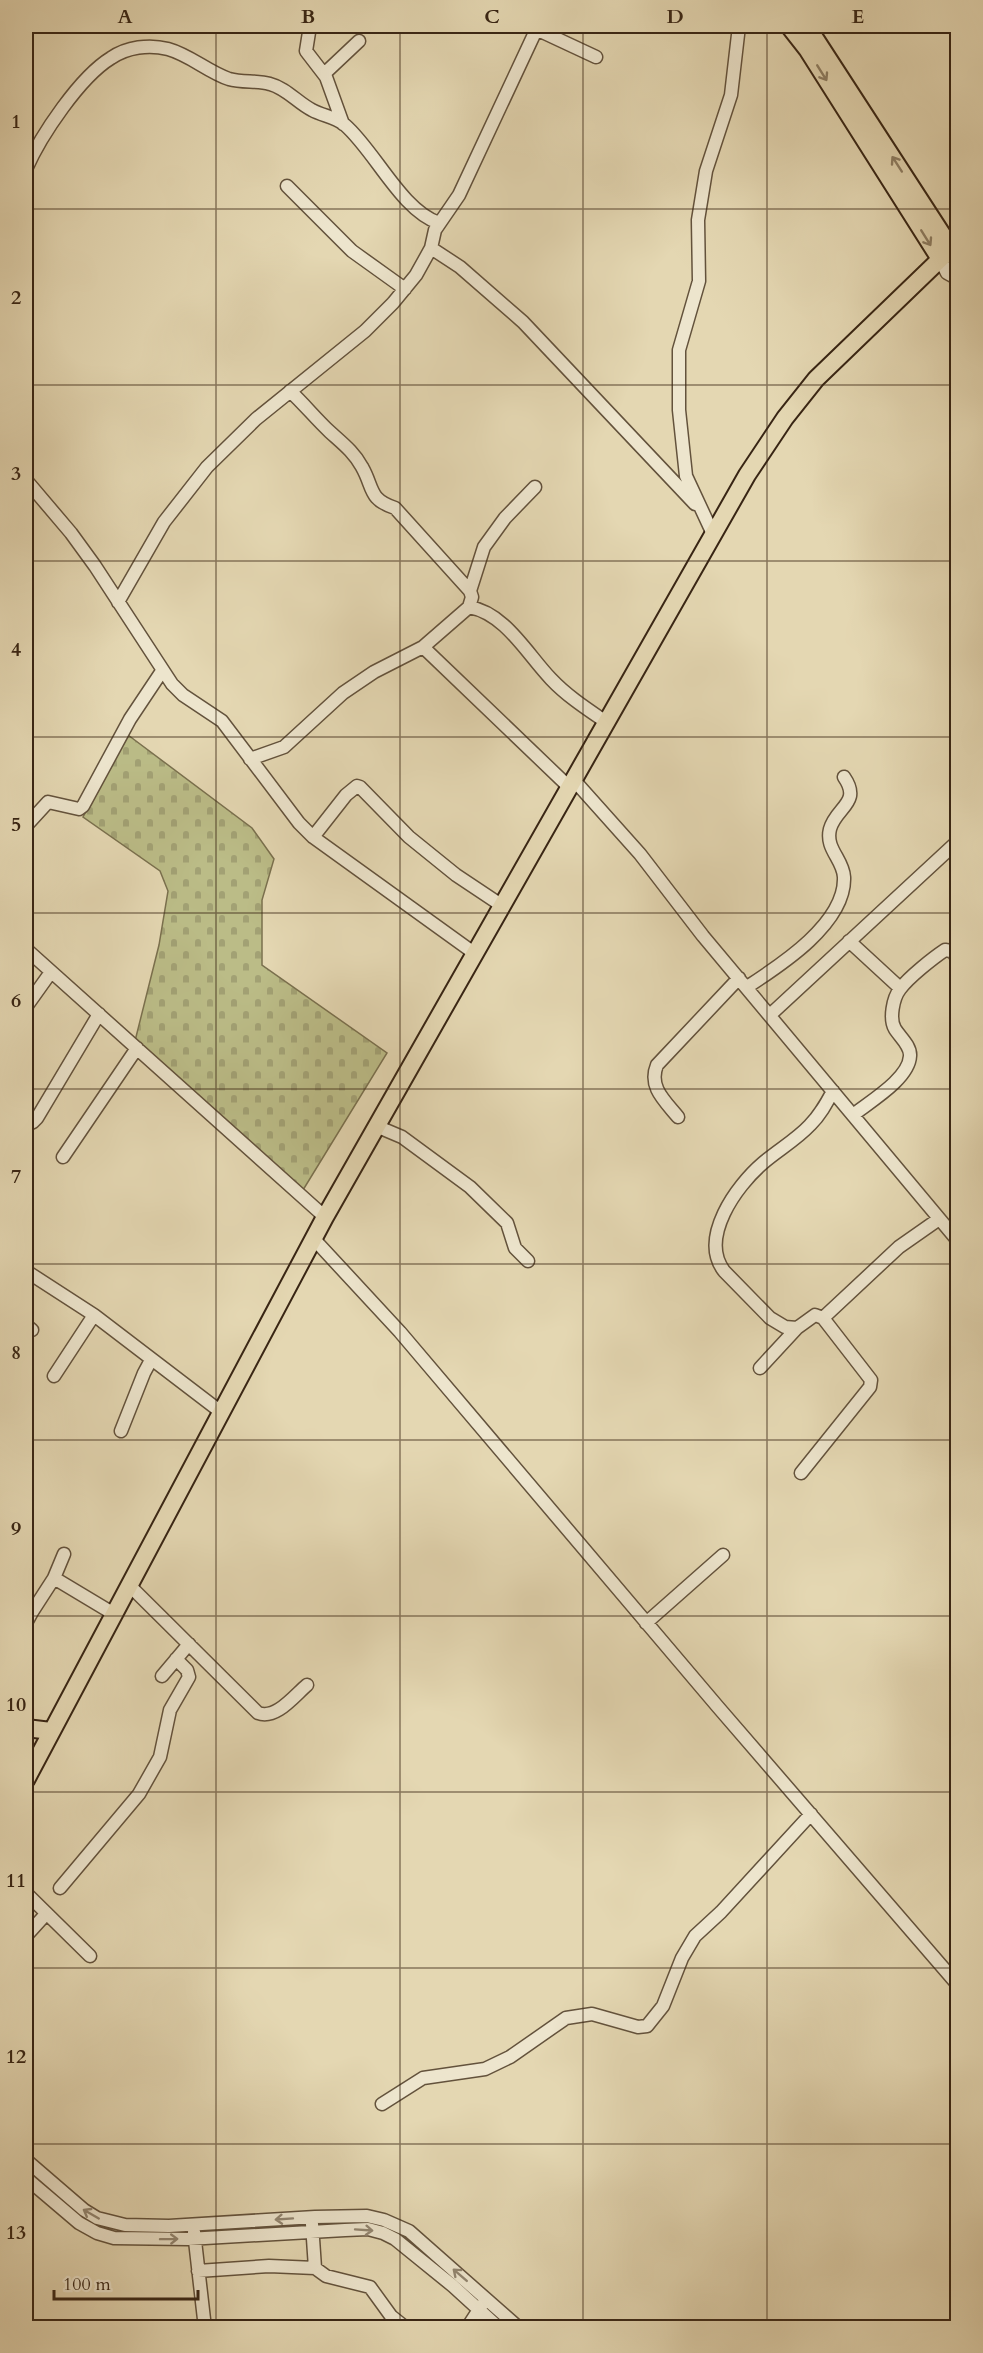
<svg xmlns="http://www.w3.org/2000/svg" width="983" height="2353" font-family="Cardo,serif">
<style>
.cemetery{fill:url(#cemetery-stones);stroke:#7a704e;stroke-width:1.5}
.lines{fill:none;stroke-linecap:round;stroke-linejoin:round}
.minor-casing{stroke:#63523c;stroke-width:15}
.major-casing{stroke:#382514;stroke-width:20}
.minor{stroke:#ede5cd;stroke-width:12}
.major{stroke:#e4d7b2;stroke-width:16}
.oneway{stroke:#8e7e63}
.oneway2{stroke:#928570}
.grid{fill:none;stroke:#382514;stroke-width:1.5;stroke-opacity:0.55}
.neatline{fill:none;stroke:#382514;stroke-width:2}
.grid-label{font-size:20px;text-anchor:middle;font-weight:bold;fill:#382514}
</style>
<defs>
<pattern id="cemetery-stones" width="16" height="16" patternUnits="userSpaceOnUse" patternTransform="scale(1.5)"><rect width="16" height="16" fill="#bbbc87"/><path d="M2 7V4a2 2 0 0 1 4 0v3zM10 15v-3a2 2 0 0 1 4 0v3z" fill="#a2a174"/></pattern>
</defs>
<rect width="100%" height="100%" fill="#e4d7b2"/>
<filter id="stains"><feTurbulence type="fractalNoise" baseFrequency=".00333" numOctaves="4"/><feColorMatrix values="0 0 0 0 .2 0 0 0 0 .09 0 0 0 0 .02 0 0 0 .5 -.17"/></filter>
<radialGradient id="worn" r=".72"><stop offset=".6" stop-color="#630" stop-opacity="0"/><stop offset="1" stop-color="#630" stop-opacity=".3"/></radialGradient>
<!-- cemetery -->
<path class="cemetery" d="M128,735L252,828L274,859L262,900V965L387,1053L303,1190L135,1041L159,945L168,891L160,871L83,817Z"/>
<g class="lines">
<defs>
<path id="minor" d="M310,26L306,51L326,77L343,124
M536,29L596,57
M324,74L359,41
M26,169C41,135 80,77 111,58C127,47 149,44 168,49C190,55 208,72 229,79C243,83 257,80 270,84C286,88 298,103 312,110C323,116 336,117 345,125C375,151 401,210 439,223
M287,186L352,251L405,289
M431,248L460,267L523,322L695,504
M951,248L958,274
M940,259L947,273L958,279
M290,391C304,404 316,419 330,432C342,443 354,452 362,467C374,488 368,499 395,508L470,591L472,597L469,607
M26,480L71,533L95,566L172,684L183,695L222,721L299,823L313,837L474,953
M713,534L686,476L679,410V350L699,281L698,220L706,171L731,95L739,26
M470,591L484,547L505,518L535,487
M118,602L164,522L207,467L256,419L365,331L393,303L416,275L431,248L435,230L459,195L538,26
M423,647L569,787
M250,759L284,747L343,693L374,672L423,647L469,607C505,613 527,654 551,679C567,696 587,709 606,722
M573,779L640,854L703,936L958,1241
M26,826L48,802L79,809L83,806L130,719L162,671
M313,837L346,795L357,786L360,787L409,837L456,875L501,905
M849,941L900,988
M26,949L325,1217
M747,987C781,965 846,923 844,877C843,859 825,849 830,829C836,807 862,803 844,777
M26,1007L51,972
M770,1015L958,841
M853,1115C869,1102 909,1079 910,1056C911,1046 900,1037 895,1029C889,1019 893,998 900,989C909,977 933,958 945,950L951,951L958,958
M678,1117C665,1101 648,1087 657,1065L739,978
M26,1125L33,1122L37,1118L99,1014
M376,1126L402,1137L470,1187L507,1223L515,1248L528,1261
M63,1157L137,1048
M313,1238L400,1332L718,1707L958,1985
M26,1271L94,1315L221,1412
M823,1318L899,1247L939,1219
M26,1325L32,1330
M797,1328L785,1327L770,1318L724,1271C699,1238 736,1186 763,1163C778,1150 796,1140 810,1125C820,1115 826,1104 833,1091
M760,1368L797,1328L815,1315L823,1318L871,1380L870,1387L801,1473
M54,1376L94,1315
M121,1431L144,1373L151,1360
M54,1578L64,1554
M130,1586L258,1713C276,1720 294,1696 307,1685
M26,1609L32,1612L54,1578L114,1614
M26,1623L32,1612
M646,1623L723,1555
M162,1676L189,1644
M60,1888L139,1794L160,1757L170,1710L189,1677L187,1670L176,1659
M26,1893L90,1956
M26,1936L46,1914
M382,2104L423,2078L485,2069L510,2057L566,2018L592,2014L638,2027L647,2026L663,2006L682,1958L695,1936L721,1912L811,1814
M26,2160L84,2210L97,2218L125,2225L169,2226L315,2217L367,2216L384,2220L409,2231L519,2328
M26,2178L79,2223L97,2233L114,2238L188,2239L345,2230L368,2229L383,2233L395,2239L453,2286L499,2328
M312,2224L315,2268L326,2276L370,2287L391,2316L406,2328
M194,2232L205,2328
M198,2271L269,2266L315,2268
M26,2324L27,2328
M467,2328L482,2305"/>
<path id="major" d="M789,26L807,49L940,259
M807,26L951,248
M26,1728L51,1731
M26,1780L325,1217L747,475L785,418L816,379L958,242"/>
</defs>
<!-- minor casing -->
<use href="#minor" class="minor-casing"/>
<!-- major casing -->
<use href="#major" class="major-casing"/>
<!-- minor -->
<use href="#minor" class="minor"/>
<!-- major -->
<use href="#major" class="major"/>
</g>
<!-- one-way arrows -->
<defs><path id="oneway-shaft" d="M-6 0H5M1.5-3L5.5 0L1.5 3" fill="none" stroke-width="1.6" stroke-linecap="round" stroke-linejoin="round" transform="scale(1.5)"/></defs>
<g class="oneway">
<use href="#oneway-shaft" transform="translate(822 73) rotate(58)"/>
<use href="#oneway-shaft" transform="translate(897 164) rotate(-123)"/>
<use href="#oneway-shaft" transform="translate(926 238) rotate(58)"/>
</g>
<g class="oneway2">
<use href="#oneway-shaft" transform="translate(91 2214) rotate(-150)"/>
<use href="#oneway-shaft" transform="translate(284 2219) rotate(176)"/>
<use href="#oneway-shaft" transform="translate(364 2230) rotate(4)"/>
<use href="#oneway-shaft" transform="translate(169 2239) rotate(-1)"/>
<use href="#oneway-shaft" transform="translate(460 2275) rotate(-139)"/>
</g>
<!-- grid -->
<path class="grid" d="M216,26V2328M400,26V2328M583,26V2328M767,26V2328M26,209H958M26,385H958M26,561H958M26,737H958M26,913H958M26,1089H958M26,1264H958M26,1440H958M26,1616H958M26,1792H958M26,1968H958M26,2144H958"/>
<!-- margin -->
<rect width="983" height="2353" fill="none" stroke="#e4d7b2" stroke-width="66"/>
<!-- scale -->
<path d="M54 2290v9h144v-9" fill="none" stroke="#382514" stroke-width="3"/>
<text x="63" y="2290" font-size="18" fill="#382514" stroke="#ede5cd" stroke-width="4.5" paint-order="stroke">100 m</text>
<rect x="33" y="33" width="917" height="2287" class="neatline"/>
<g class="grid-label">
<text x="125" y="23">A</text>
<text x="308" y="23">B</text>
<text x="492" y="23">C</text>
<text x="675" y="23">D</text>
<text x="858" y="23">E</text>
<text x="16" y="128">1</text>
<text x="16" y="304">2</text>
<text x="16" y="480">3</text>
<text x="16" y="656">4</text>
<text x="16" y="831">5</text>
<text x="16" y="1007">6</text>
<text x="16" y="1183">7</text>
<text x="16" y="1359">8</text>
<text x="16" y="1535">9</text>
<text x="16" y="1711">10</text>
<text x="16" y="1887">11</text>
<text x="16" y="2063">12</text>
<text x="16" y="2239">13</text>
</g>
<rect width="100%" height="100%" filter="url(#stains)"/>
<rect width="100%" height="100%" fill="url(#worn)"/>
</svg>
